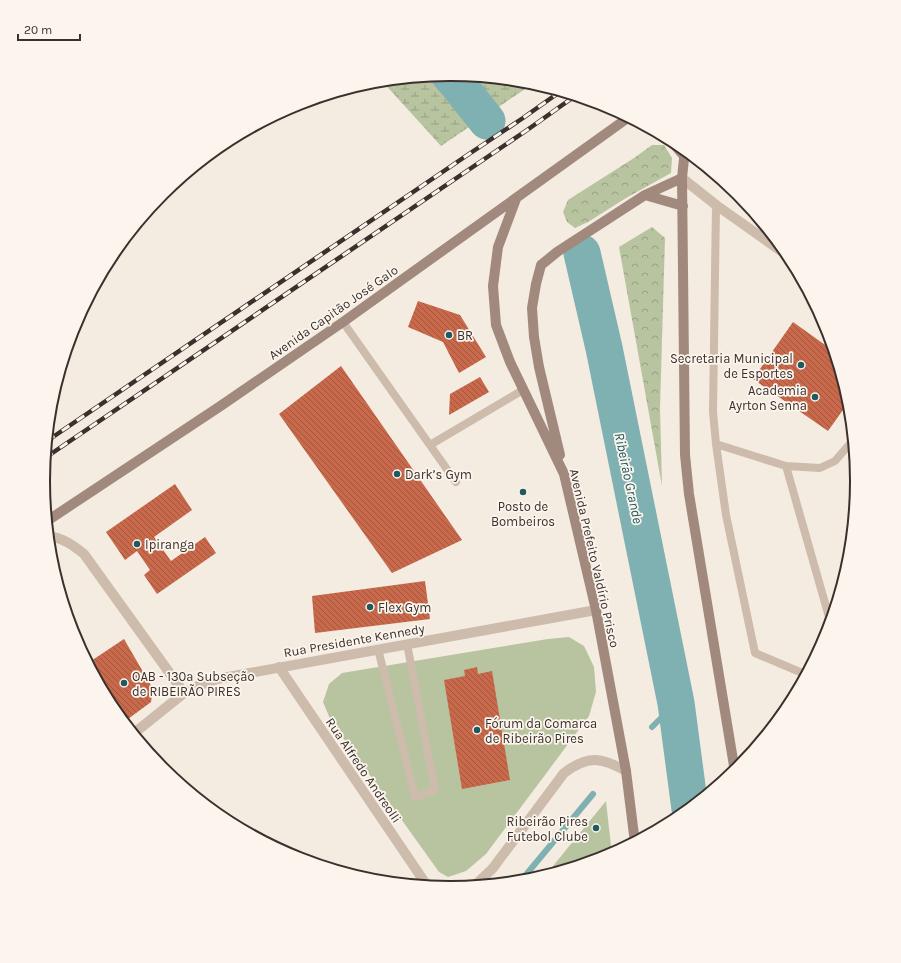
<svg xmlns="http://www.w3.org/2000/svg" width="901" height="963" font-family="Karla,sans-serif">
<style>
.green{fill:#b8c4a0}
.forest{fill:url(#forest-crowns)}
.wetland{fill:url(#wetland-marsh)}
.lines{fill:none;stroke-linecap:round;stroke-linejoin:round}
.stream{stroke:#7fb0b2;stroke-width:6}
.river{stroke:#7fb0b2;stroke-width:37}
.building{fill:url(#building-back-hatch)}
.lane{stroke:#cdbbac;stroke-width:8}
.street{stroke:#cdbbac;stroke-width:10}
.secondary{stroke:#a18a7d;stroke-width:10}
.rail-casing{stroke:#3b302b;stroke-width:4.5}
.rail{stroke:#fbf5ee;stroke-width:3;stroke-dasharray:9;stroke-linecap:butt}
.poi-dot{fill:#1f5a5e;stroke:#fbf5ee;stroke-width:1.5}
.labels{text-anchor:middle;stroke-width:3.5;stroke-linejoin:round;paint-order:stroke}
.street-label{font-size:13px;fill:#3b302b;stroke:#fbf5ee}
.poi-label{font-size:13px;fill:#3b302b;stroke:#fbf5ee;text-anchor:start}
.water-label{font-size:14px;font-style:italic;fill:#1f5a5e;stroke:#fbf5ee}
.rim{fill:none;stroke:#3b302b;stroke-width:2}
</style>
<defs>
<pattern id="forest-crowns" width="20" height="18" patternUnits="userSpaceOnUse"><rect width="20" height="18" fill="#b8c4a0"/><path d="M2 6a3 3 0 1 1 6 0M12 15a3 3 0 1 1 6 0" fill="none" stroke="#97a083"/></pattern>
<pattern id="wetland-marsh" width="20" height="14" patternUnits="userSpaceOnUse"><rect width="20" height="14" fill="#b8c4a0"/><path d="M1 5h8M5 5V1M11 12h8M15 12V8" fill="none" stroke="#97a083"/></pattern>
<pattern id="building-back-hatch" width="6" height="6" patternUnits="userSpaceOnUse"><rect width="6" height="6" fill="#c8694b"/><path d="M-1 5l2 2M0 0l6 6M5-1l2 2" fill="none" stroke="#a4573f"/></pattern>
</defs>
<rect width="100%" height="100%" fill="#f4ebe1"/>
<!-- green -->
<path class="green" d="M569,637L584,646L594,667L596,692L589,716L486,854L466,871L448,877L439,872L331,721L323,702L329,684L342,673L548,639Z
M606,801L612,855L606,858L544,877Z"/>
<!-- forest -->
<path class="forest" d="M652,145H664L672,158L671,173L626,198L588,222L575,228L567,222L563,212L568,200L634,158Z
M652,227L665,238L660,408L662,486L619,247Z"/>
<!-- wetland -->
<path class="wetland" d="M451,74L530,82L534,83L441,146L382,81Z"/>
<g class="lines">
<!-- stream -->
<path class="stream" d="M652,727L676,703
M520,882L593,794"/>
<!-- river -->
<path class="river" d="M449,74L456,82L487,121
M582,253L604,348L676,703L690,809"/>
</g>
<!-- building -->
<path class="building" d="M418,301L460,315L486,357L459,373L443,342L408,327Z
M793,322L835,352L850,400L828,431L753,379Z
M341,366L462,540L392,573L279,414Z
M480,377L489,392L449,415L450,394Z
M175,484L192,510L154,537L171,561L205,537L216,553L157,594L144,575L150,570L137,551L125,560L106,532Z
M425,581L430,619L315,633L312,596Z
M124,639L153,689L151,702L124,722L112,708L88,663Z
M477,667L478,674L492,671L510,780L462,789L444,680L465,676L464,670Z"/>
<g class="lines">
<!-- lane -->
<path class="lane" d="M716,205L713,412L716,444L726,515L755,653L807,675
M343,322L456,482
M716,444L786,466L820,468L835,461L854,439
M430,445L523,390
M786,466L831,624
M378,649L415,797L435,790L407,644"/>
<!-- street -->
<path class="street" d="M682,178L716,205L791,258
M48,536C63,538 73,545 84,554L184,693
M279,667L428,887
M133,734L184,693L198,686L217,679L596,610
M473,887L493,868L564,773C588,755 601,757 626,771"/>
<!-- secondary -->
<path class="secondary" d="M663,135L673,143L684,156
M685,149L682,178L685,455L689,494L735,772
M645,195L683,206
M516,199L498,247L493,286L496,325L510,362L564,474L596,610L626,771L635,843
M560,455L539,367L534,337L532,308L536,284L541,265L557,252L645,195L682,178
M47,521L222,405L343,322L629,117"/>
<defs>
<path id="rail" d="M47,441L466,156L523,118L561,91
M45,458L530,128L575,96"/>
</defs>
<!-- rail casing -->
<use href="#rail" class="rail-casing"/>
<!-- rail -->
<use href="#rail" class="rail"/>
</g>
<!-- markers -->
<g class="poi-dot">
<circle cx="449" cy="335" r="4"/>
<circle cx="801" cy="365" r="4"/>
<circle cx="815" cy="397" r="4"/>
<circle cx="397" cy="474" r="4"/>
<circle cx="523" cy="492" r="4"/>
<circle cx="137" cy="544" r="4"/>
<circle cx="370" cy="607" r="4"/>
<circle cx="124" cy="683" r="4"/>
<circle cx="477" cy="730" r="4"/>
<circle cx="596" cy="828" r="4"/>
</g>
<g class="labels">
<!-- street labels -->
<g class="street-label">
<text transform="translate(333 312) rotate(-35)" y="5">Avenida Capitão José Galo</text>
<text transform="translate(595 558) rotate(77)" y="5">Avenida Prefeito Valdírio Prisco</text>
<text transform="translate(354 640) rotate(-10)" y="5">Rua Presidente Kennedy</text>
<text transform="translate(364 770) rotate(56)" y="5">Rua Alfredo Andreolli</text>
</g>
<!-- poi labels -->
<g class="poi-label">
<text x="457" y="340">BR</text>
<text x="793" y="363" text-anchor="end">Secretaria Municipal<tspan x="793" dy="15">de Esportes</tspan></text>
<text x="807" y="395" text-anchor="end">Academia<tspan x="807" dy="15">Ayrton Senna</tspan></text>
<text x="405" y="479">Dark’s Gym</text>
<text x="523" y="511" text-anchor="middle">Posto de<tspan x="523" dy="15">Bombeiros</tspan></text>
<text x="145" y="549">Ipiranga</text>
<text x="378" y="612">Flex Gym</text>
<text x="132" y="681">OAB - 130ª Subseção<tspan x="132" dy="15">de RIBEIRÃO PIRES</tspan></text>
<text x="485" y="728">Fórum da Comarca<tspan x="485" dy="15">de Ribeirão Pires</tspan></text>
<text x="588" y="826" text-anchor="end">Ribeirão Pires<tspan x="588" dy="15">Futebol Clube</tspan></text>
</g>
<!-- water labels -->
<g class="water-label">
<text transform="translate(629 478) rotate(78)" y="5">Ribeirão Grande</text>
</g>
</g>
<!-- crop -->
<path d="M0 0H901V963H0ZM50 481a400 400 0 1 1 800 0a400 400 0 1 1-800 0Z" fill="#fbf5ee" fill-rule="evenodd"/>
<path class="rim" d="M50 481a400 400 0 1 1 800 0a400 400 0 1 1-800 0Z"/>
<!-- scale -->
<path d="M18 34v6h62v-6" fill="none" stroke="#3b302b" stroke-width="2"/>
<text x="24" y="34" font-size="12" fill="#3b302b" stroke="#fbf5ee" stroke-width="3" paint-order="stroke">20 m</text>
</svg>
